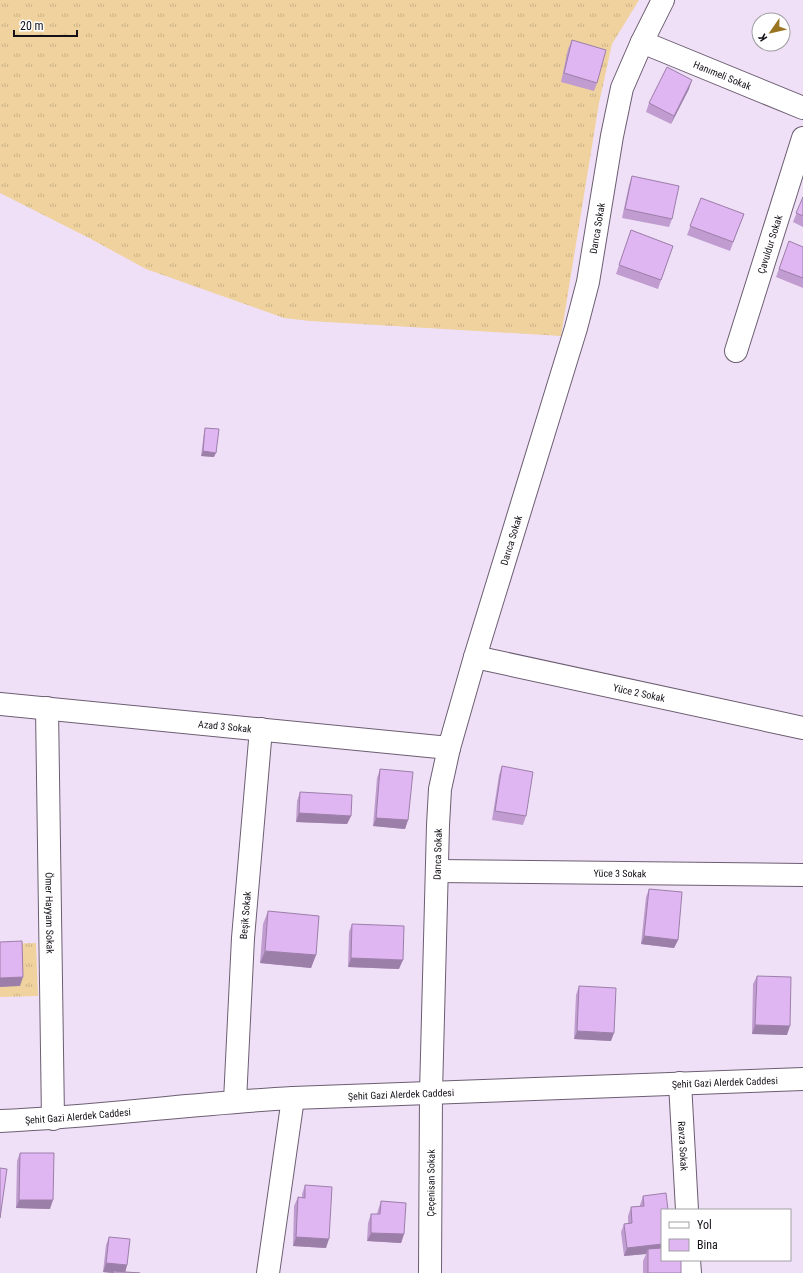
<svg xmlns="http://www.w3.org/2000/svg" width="803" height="1273" font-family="'Roboto Condensed',sans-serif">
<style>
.grass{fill:url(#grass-tufts)}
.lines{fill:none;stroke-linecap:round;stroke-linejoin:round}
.minor-casing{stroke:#6c5e72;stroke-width:24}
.minor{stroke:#fff;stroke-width:22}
.wall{fill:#c09cd0}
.shaded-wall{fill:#9c7fa9}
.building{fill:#dfb5f2;stroke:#9c7fa9}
.labels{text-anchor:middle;stroke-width:3;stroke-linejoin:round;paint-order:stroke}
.street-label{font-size:10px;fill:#151018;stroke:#fff}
</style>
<defs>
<pattern id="grass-tufts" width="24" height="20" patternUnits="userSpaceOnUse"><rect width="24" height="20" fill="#efd29e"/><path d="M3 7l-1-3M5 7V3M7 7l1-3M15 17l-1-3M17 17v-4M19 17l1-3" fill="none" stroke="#ccb387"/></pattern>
</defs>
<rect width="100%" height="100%" fill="#f0e0f7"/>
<!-- grass -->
<path class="grass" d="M0,0H639L612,44L599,103L561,336L310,321L284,318L146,269L91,239L0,193Z
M36,943L38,996L0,997V944Z"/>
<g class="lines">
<defs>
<g id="minor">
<path id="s1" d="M642,42L803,108"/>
<path id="s2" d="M736,351L803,138"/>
<path id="s3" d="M475,657L803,728"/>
<path id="s4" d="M0,704L449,748"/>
<path id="s5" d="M47,708L53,1119"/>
<path id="s6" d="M437,871L803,875"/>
<path id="s7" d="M680,1083L687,1210"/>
<path id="s8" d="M235,1101L243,938L261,729"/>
<path id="s9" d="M0,1121C98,1117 195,1103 293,1098L803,1079"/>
<path d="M689,1260L690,1273"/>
<path d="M268,1273L293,1098"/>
<path id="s10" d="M430,1273L431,1093L438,825L440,789L449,748L475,657L576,328L588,282L612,136L622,88L642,42L663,0"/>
</g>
</defs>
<!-- minor casing -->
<use href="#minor" class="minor-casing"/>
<!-- minor -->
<use href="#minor" class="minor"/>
</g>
<!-- wall -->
<path class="wall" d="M572,40L597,83L594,91L561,82L568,49Z
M689,89L671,124L646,112L649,103Z
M632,176L672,219L669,227L622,218L629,185Z
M803,197V227L793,222Z
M701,198L744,214L730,251L687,235Z
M631,230L673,246L658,289L616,274Z
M789,241L803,247V288L776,277Z
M205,428L214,457L201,456L204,432Z
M502,766L526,816L523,825L492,820L499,775Z
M380,769L408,820L405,829L373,826L377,778Z
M300,792L351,816L347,824L296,822L297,801Z
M649,889L678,940L674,948L641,944L646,897Z
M268,911L316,955L311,968L260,963L263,924Z
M352,924L399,969L348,967L349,932Z
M757,976L787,1035L752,1034L753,984Z
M579,986L611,1041L574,1039L576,995Z
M20,1153L50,1209L16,1208L17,1161Z
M305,1185L326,1248L293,1246L294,1206L298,1197H302V1194Z
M643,1196L662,1260L681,1273H643V1261L646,1254L624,1256L621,1232L624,1224L628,1223V1216L631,1207L640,1206V1205Z
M381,1201L404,1234L401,1243L367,1241L368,1223L371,1214H377L378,1210Z
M109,1237L127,1265L125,1272L140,1273H113L103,1272L106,1245Z"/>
<!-- shaded-wall -->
<path class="shaded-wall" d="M692,80L689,89L671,124L674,116Z
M203,451L216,453L214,457L201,456Z
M299,813L351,816L347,824L296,822Z
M376,818L408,820L405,829L373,826Z
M644,936L678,940L674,948L641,944Z
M265,951L316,955L311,968L260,963Z
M351,958L403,960L399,969L348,967Z
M23,977L20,986L0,987V978Z
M755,1025L790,1026L787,1035L752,1034Z
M577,1031L614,1033L611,1041L574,1039Z
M19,1200H53L50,1209L16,1208Z
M371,1233L404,1234L401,1243L367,1241Z
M296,1237L329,1239L326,1248L293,1246Z
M662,1244V1252L648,1249L646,1254L624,1256L627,1248Z
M106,1263L127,1265L125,1273L113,1271V1273L103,1272Z"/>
<!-- building -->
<path class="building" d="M572,40L606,50L597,83L564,73Z
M667,67L692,80L674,116L649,103Z
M632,176L679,186L672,219L625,209Z
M803,197V216L796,213Z
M701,198L744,214L733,242L690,226Z
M631,230L673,246L661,280L619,265Z
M789,241L803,247V278L779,269Z
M205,428L219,429L216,453L203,451Z
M502,766L533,772L526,816L495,811Z
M380,769L413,772L408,820L376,818Z
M300,792L352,795L351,816L299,813Z
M649,889L682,892L678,940L644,936Z
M268,911L319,916L316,955L265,951Z
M352,924L404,926L403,960L351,958Z
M22,941L23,977L0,978V942Z
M757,976L791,977L790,1026L755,1025Z
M579,986L616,988L614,1033L577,1031Z
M20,1153H54L53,1200H19Z
M0,1168L7,1169L0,1218Z
M305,1185L332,1187L329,1239L296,1237L298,1197L305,1198Z
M666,1193L668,1210H662V1244L627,1248L624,1224L632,1223L631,1207L644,1206L643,1196Z
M381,1201L406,1203L404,1234L371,1233V1214H380Z
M109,1237L130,1239L127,1265L106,1263Z
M662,1248V1260H681V1273H648V1249Z
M113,1271L140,1273H113Z"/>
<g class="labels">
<!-- street labels -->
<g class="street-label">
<text dy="4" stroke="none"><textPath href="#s1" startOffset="87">Hanımeli Sokak</textPath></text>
<text dy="4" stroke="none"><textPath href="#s10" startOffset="1067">Darıca Sokak</textPath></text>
<text dy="4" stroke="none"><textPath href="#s2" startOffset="112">Çavuldur Sokak</textPath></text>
<text dy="4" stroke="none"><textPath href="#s10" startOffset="743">Darıca Sokak</textPath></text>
<text dy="4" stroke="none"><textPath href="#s3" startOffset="168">Yüce 2 Sokak</textPath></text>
<text dy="4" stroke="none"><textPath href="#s4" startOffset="226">Azad 3 Sokak</textPath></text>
<text dy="4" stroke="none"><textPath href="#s10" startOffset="419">Darıca Sokak</textPath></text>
<text dy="4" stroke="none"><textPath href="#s6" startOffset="183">Yüce 3 Sokak</textPath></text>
<text dy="4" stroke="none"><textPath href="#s5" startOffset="205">Ömer Hayyam Sokak</textPath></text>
<text dy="4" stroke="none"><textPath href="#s8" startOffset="186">Beşik Sokak</textPath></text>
<text dy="4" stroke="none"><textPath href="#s9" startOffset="726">Şehit Gazi Alerdek Caddesi</textPath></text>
<text dy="4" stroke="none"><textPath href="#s9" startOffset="402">Şehit Gazi Alerdek Caddesi</textPath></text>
<text dy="4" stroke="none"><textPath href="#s9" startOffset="78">Şehit Gazi Alerdek Caddesi</textPath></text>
<text dy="4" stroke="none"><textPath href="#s7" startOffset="63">Ravza Sokak</textPath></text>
<text dy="4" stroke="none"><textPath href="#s10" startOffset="90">Çeçenisan Sokak</textPath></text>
</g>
</g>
<!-- legend -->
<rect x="661" y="1209" width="130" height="52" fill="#ffffff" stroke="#a19fa3"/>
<rect x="669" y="1222" width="20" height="6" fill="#ffffff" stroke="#a19fa3"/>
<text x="697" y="1229" font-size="12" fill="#151018">Yol</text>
<rect x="669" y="1239" width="20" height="12" fill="#dfb5f2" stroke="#a19fa3"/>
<text x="697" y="1249" font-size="12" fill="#151018">Bina</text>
<!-- north arrow -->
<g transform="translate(771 32) rotate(236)"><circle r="19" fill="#ffffff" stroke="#a19fa3"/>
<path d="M0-3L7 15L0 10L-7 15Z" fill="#9a7420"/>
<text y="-6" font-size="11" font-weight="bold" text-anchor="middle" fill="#151018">K</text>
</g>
<!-- scale -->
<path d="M14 30v6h63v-6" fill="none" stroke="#151018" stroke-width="2"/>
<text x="20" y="30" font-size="12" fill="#151018" stroke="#ffffff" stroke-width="3" paint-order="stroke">20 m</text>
</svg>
